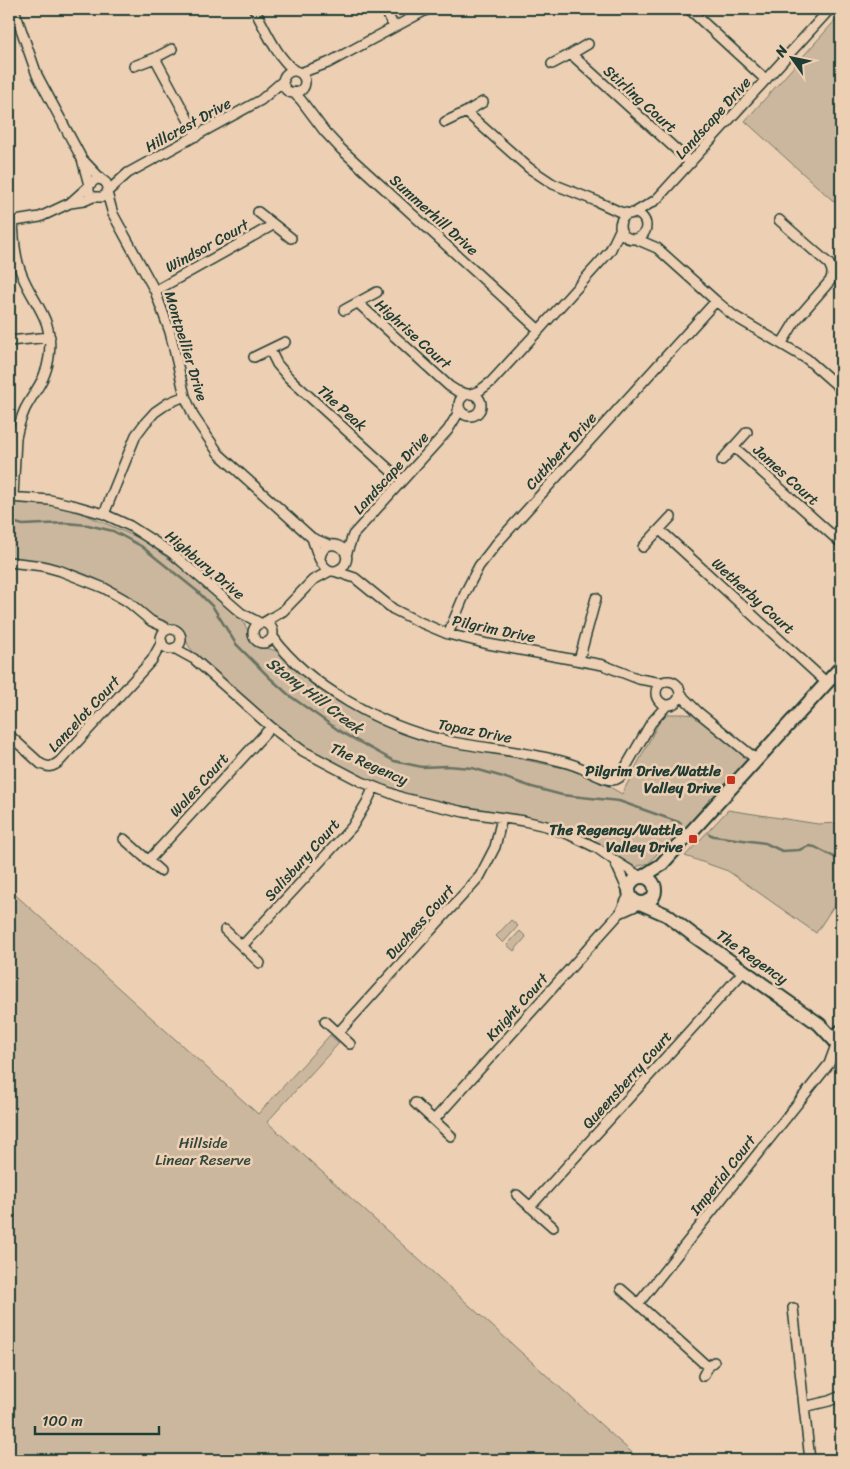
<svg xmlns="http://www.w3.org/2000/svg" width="850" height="1469" font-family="Sriracha,sans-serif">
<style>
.green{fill:#cbb79e;stroke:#757a69}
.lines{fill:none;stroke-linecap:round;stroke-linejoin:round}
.stream{stroke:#697262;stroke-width:2.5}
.street-casing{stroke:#1f3d34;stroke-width:12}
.secondary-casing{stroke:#1f3d34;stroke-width:16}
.street{stroke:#edcfb3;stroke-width:9}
.secondary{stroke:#edcfb3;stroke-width:12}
.poi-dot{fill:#c8321e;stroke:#edcfb3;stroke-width:2}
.labels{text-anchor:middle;stroke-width:5;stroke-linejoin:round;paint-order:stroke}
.street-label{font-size:15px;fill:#1f3d34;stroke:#edcfb3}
.poi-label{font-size:15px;font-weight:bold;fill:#1f3d34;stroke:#edcfb3;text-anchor:end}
.park-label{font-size:15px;fill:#30493f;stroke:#edcfb3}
.water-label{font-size:16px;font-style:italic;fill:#2b463c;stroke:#edcfb3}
</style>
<rect width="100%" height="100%" fill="#edcfb3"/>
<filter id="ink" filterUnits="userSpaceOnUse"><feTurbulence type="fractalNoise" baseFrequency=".02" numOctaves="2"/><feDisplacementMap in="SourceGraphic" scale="10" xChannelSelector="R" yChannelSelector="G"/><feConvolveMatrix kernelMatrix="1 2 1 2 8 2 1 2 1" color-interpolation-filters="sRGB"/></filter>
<g filter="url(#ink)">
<!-- green -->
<path class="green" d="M841,14V208L745,121Z
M9,500L48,504L75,510L143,540L183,569L220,599L242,620L256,645L277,651L325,691L399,731L423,739L569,769L592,777L622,794L659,722L666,714H684L696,715L743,753L747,760L745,769L690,829L664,846L649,863L632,868C614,854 595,840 574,832C517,809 454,810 396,791C351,777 310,753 273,724C246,703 222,678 197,656C192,651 188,646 186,640C184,637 183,633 181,630C176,624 164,625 157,619C146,611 136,601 124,594C89,571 50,561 9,557Z
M728,810L818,824L841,823V895L816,933L728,871L685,856Z
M9,889L258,1114L330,1035L339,1043L267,1122L640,1460H9Z
M511,920L518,926L503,943L496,936Z
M520,931L526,937L514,951L507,945Z"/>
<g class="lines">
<!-- stream -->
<path class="stream" d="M9,521L23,525L66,523L88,525L113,531L141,546L197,591L213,607L236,644L270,678L290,696L341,732L394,761L422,767L447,766L472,768L503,777L532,787L562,795L619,801L681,823
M709,834L714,836L765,843L782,851L799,850L809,846L815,847L836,858L841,857"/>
<defs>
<path id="street" d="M14,9L37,75L82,159L89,185
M254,9C266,30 276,56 295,71
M385,9L394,27
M689,9L766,80
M571,54L588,44
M155,58L172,49
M552,64L571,54L691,163
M134,66L155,58L197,136
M283 82a11 11 0 1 1 22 0a11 11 0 1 1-22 0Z
M300,73L328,63L428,9
M293,92L301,100L325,132L341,149L539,330
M466,112L483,102
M445,122L466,112L529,168L553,184L596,201L620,212L630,214
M82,159L101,179
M108,191L128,173L261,100L284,80
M107,193L113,214L155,291L170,332L185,396L194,417L219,454L312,538L329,545
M70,203L89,186
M258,212L291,238
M634,213L656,200L830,9
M620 226a13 13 0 1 1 26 0a13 13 0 1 1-26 0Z
M779,220L829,264C833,271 833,274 830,281L796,320L782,343
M9,222L40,217L70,203L84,201L93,197H103C112,190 108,179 96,179L89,185V193L93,197
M13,222C14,240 15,258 22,275C35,307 54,318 49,357C46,380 35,390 25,409C21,418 18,428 16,438L13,497
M636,239L657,248L716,301L734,316L807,359L841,389
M155,291L273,225
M358,303L449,386L457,391L467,394
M344,310L377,292
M9,341L50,337
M270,350L277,364L289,378L402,481
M254,357L285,342
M459 405a11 11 0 1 1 22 0a11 11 0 1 1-22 0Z
M471,394L479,391L491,382L539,330L610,251L620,230
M734,447L841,543
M722,460L747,432
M9,497L50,500L76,506L104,514L130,526L172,553L241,613L260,623
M104,514L136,435L145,423L155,412L168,403L185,396
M660,530L827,683
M312,538C316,549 321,573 335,571C339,570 343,568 345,564C354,547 324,534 320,558
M643,547L671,517
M346,555L353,535L448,430L457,415L459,406
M9,562L43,566L61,571L104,588L127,601L151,621L169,629
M334,571L355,578L393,609L417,621L448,634L488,644L603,665L639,679L662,683
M253 633a10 10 0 1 1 20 0a10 10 0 1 1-20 0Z
M263,623L283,611L313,580L330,571
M161 639a10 10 0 1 1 20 0a10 10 0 1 1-20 0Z
M448,634L466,591L479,566L497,543L716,301
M273,637C308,686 384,727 443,740C479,748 516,750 552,759C562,761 572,764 581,768C589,771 605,781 613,780C617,780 617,779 620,777L651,723L667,705
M174,648L194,659L271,727L303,751L362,782L403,798L464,812L524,821L546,826L570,835L597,848L615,861L641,877
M579,660L596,598
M656 693a12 12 0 1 1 24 0a12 12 0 1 1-24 0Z
M679,690L684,698L698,712L757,760
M9,735L41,764C49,768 52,767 59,762L152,660L162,642
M124,839L160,871
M148,861L271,727
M615,862L628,891
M620,913L640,904
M225,930L260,963
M242,946L352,827L367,802L374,787
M325,1021L350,1044
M338,1033L480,876L495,847L502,818
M415,1103L451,1136
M434,1120L620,913L629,895
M517,1195L553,1227
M530,1207L744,971
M621,1289L638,1304L829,1064L836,1045
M638,1304L708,1367
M793,1308L810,1460
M703,1376L708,1367L714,1362
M804,1407L829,1401L841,1396"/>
<path id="secondary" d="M629 890a13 13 0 1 1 26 0a13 13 0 1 1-26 0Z
M642,877L661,865L841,667
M642,904L667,915L693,935L819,1024L835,1041
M841,1031C834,1036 834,1044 841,1050"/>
</defs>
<!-- street casing -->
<use href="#street" class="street-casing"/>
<!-- secondary casing -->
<use href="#secondary" class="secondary-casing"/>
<!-- street -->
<use href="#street" class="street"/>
<!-- secondary -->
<use href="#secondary" class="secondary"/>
</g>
</g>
<!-- markers -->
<g class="poi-dot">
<rect x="726" y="775" width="10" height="10" rx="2.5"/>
<rect x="688" y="834" width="10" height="10" rx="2.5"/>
</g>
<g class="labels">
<!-- street labels -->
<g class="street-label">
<text transform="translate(640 99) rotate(42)" y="5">Stirling Court</text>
<text transform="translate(713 118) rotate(-48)" y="5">Landscape Drive</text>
<text transform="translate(188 125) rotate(-29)" y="5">Hillcrest Drive</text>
<text transform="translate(434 215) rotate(42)" y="5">Summerhill Drive</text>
<text transform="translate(207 246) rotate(-29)" y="5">Windsor Court</text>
<text transform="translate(413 334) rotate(42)" y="5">Highrise Court</text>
<text transform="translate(186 346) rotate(73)" y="5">Montpellier Drive</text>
<text transform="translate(342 408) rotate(42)" y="5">The Peak</text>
<text transform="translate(561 451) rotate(-48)" y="5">Cuthbert Drive</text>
<text transform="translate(391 473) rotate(-48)" y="5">Landscape Drive</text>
<text transform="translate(786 475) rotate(42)" y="5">James Court</text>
<text transform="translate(205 565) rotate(40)" y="5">Highbury Drive</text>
<text transform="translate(753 596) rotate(42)" y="5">Wetherby Court</text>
<text transform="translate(494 629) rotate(12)" y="5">Pilgrim Drive</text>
<text transform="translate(84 714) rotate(-47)" y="5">Lancelot Court</text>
<text transform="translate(475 731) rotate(11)" y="5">Topaz Drive</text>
<text transform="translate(369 764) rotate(24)" y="5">The Regency</text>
<text transform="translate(199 785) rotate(-48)" y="5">Wales Court</text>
<text transform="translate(302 860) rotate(-48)" y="5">Salisbury Court</text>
<text transform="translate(420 922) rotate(-48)" y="5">Duchess Court</text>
<text transform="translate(752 957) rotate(35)" y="5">The Regency</text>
<text transform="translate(517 1007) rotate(-48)" y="5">Knight Court</text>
<text transform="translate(627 1080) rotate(-48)" y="5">Queensberry Court</text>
<text transform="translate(723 1175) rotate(-52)" y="5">Imperial Court</text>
</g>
<!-- poi labels -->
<g class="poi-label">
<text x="721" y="776">Pilgrim Drive/Wattle<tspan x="721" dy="17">Valley Drive</tspan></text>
<text x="683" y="835">The Regency/Wattle<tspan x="683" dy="17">Valley Drive</tspan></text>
</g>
<!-- park labels -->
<g class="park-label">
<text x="203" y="1148">Hillside<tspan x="203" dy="17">Linear Reserve</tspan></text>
</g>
<!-- water labels -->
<g class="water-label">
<text transform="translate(315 695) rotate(37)" y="6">Stony Hill Creek</text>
</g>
</g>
<!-- margin -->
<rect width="850" height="1469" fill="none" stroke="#edcfb3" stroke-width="30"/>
<rect x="15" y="15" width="820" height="1439" fill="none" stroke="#1f3d34" stroke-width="2" filter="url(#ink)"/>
<!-- north arrow -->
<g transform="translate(792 58) rotate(303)" stroke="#edcfb3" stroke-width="4" paint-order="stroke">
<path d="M0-4L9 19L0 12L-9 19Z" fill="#1f3d34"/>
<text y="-8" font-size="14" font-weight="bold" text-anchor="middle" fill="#1f3d34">N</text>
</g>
<!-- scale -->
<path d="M35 1426v8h124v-8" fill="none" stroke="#1f3d34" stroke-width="2.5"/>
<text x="42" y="1426" font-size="15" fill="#1f3d34" stroke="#edcfb3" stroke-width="4" paint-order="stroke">100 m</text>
</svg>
